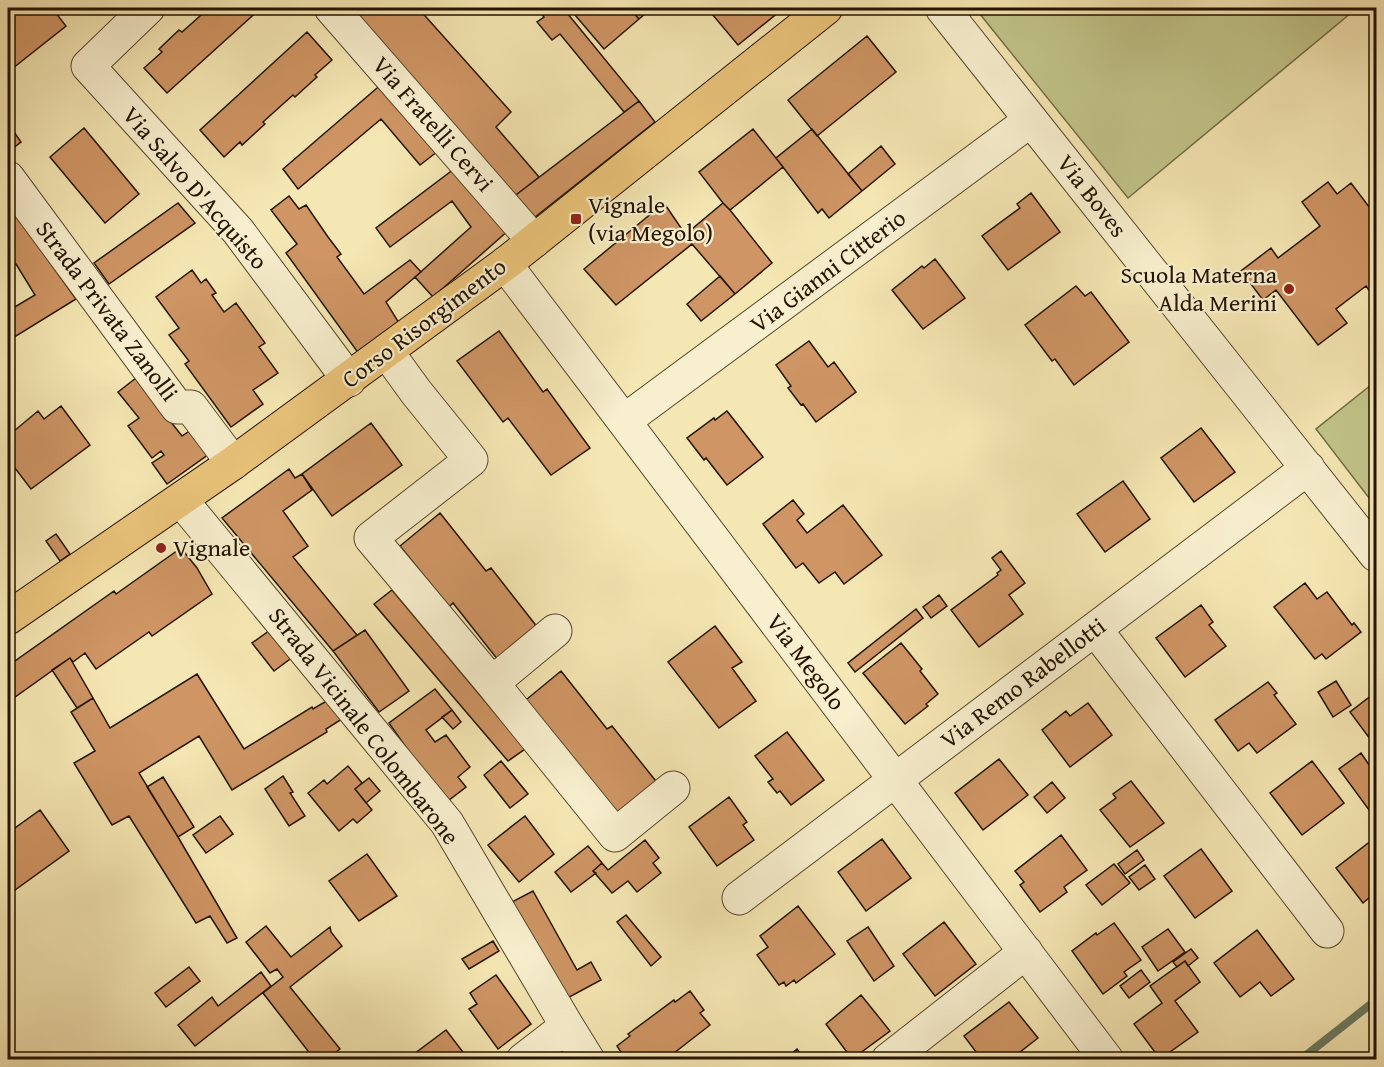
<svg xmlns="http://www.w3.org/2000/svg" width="1384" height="1067" font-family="'Gentium Book Plus',serif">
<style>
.green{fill:#c1c489;stroke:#726c44;stroke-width:1.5}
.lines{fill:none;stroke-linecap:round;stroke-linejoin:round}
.stream{stroke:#6c7b64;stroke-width:8}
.building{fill:#cf9564;stroke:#231300;stroke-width:1.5}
.minor-casing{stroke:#58482d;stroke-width:35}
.major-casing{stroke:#231300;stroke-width:35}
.minor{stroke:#f8efce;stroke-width:33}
.major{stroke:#eac47a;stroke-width:33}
.poi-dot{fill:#8f2418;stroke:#f8efce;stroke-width:2}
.labels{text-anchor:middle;stroke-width:4.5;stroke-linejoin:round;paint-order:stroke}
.street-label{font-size:24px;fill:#231300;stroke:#f8efce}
.poi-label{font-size:24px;fill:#231300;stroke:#f8efce;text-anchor:start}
</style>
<rect width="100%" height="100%" fill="#f5e7b3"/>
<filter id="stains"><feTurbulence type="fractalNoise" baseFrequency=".00333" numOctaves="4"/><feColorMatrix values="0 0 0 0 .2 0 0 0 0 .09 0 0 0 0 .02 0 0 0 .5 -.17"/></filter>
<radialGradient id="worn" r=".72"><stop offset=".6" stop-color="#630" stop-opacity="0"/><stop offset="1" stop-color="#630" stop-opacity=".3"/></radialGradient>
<!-- green -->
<path class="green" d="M975,8H1357L1128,198Z
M1376,381V507L1316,429Z"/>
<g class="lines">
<!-- stream -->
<path class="stream" d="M1300,1060L1376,1000"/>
</g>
<!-- building -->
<path class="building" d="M8,8H52L66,26L8,72Z
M209,8H261L167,93L144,68L162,52L159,49L179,30L182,32Z
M341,8H418L511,112L496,127L539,177L512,198Z
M537,8H563L639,101L624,112L560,34L552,40L537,22L544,17Z
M569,8H629L639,19L604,49Z
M629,8H652L639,19Z
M707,8H784L738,45Z
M307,32L332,60L315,75L317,77L295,97L293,95L263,122L265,124L242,145L240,142L224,157L200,130Z
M867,36L896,72L817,136L788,100Z
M384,82L442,148L420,165L381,119L298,189L283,169Z
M639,101L655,122L530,221L512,198Z
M84,128L139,194L105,223L50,157Z
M12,129L21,142L8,152V132Z
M753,129L783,167L730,210L723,203L699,172Z
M812,129L862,191L829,218L822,209L818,213L776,158Z
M881,146L895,164L862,191L848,174Z
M458,166L510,229L433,297L415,277L471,227L452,201L390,247L376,228Z
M1328,182L1337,194L1351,183L1376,216V300L1366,286L1336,309L1347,323L1318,345L1276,290L1263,300L1241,271L1271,248L1278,258L1320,226L1302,202Z
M1031,193L1060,232L1008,270L982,236L1020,208L1017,204Z
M289,196L299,209L306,205L328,237L341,254L337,257L364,294L410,260L421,272L386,302L399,323L359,354L286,253L297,244L271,210Z
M178,203L195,223L109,284L94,263Z
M664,203L692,244L616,305L584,269Z
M723,203L730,210L772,263L735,294L692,244L686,234Z
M8,204L76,299L8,341V311L35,295L16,264L13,265L8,257Z
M935,259L965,298L923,329L892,290L922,266L924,268Z
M192,270L201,283L206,279L216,293L212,295L224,312L236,303L265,343L259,347L278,373L253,390L263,404L231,427L185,364L189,361L169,335L179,328L156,297Z
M720,276L735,294L701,321L687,304Z
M1076,286L1085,296L1091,292L1129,342L1074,385L1055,359L1052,361L1025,325Z
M499,331L543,392L547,389L590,448L551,475L508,418L503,422L457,361Z
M809,341L828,367L834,362L856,392L816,422L803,404L801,405L788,388L791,386L776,365Z
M136,378L182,436L191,430L209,454L167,484L152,463L164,455L161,451L152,458L128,426L139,418L118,392Z
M61,406L90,445L31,489L8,459V436L38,411L44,419Z
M727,411L763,457L727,485L706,458L704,460L687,438L714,418L715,420Z
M371,423L402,465L332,516L302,474Z
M1201,428L1235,472L1194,502L1161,458Z
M289,469L295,478L302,474L312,490L283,511L308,546L293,557L357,635L333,651L222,518Z
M1123,481L1150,519L1105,552L1077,514Z
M793,500L804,514L797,520L807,533L843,505L882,555L844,584L835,572L819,583L803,563L796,568L763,524Z
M440,513L486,571L491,568L538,628L498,660L453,603L449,607L400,546Z
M56,534L70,554L60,561L46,541Z
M181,548L197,568L212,594L152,636L149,632L96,669L85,653L73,662L70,658L8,702V666L114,591L116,594Z
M1001,551L1025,583L1009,595L1023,614L979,647L951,610L998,575L997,573L1001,570L992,558Z
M1305,583L1317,599L1327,592L1352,625L1354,623L1361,632L1326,659L1322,654L1315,659L1274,607Z
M392,590L525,749L508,761L374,604Z
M939,595L947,606L931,618L923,607Z
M1201,605L1213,622L1209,625L1226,646L1185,677L1156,638Z
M916,609L923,618L855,672L848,663Z
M715,626L742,662L732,668L756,701L719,728L668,662Z
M273,628L294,656L274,671L252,643Z
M365,630L409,691L379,712L333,651Z
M901,643L922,669L920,671L938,694L926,704L928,706L905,724L863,673Z
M70,658L93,698L77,708L52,670Z
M561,671L607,729L612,726L659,785L618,818L521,704Z
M197,674L244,749L312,707L313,709L330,699L345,717L326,729L327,732L232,790L199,736L139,773L178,837L237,938L227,943L210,916L196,923L129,816L112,825L74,763L95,751L71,712L93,698L110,728Z
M1336,681L1351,705L1333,717L1318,692Z
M1268,682L1277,693L1274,695L1296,724L1257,753L1249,743L1238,751L1215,720Z
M435,689L452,710L426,730L435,742L446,735L470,767L458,777L466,787L444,804L405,752L408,750L389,723Z
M1372,695L1374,697L1376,695V747L1350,712Z
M1088,703L1112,735L1070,767L1042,730L1066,711L1070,716Z
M452,710L461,722L453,729L442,717Z
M787,732L824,780L791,805L780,791L777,793L768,782L773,779L755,756Z
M1361,753L1376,775V804L1369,810L1339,769Z
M999,759L1028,795L983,830L955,793Z
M501,761L528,794L510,808L484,775Z
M1312,761L1344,803L1302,835L1270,793Z
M348,766L362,783L355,789L372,810L357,823L353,819L339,831L308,793L324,780L327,784Z
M283,776L293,792L290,793L305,816L289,826L265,789Z
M163,777L194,827L178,837L147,787Z
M369,778L380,791L366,803L355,789Z
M1131,781L1164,823L1130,847L1100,810L1116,798L1113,794Z
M1052,782L1065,798L1047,813L1034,797Z
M729,797L747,822L743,825L754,840L717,866L689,827Z
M40,810L69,851L8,895V833Z
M220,816L233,834L206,853L193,835Z
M525,816L554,854L519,882L488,845Z
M1061,835L1087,870L1064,887L1067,892L1040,912L1020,885L1024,882L1015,871Z
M1376,837V892L1363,903L1336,868Z
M882,839L911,878L866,911L838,872Z
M645,840L659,858L653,863L661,873L637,892L628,881L612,893L593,871L602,863L608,870Z
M588,846L602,863L593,871L596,873L571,892L555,872Z
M1201,849L1232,891L1195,918L1164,876Z
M1137,850L1144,860L1125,874L1118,864Z
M367,854L397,896L359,921L329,881Z
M1114,864L1130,883L1102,905L1086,885Z
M1145,865L1155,879L1139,890L1129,877Z
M533,891L577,970L591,962L601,980L562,1001L508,904Z
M798,906L835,954L796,983L794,980L786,986L784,982L779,985L757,955L768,947L760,936Z
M626,915L661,957L651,966L617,922Z
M944,922L976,964L935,996L903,954Z
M1114,923L1141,960L1124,972L1127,976L1103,994L1072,951L1096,933L1097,935Z
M266,926L291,957L330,927L331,932L342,946L290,987L340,1049L326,1060H315L263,993L283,977L277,969L270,973L246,942Z
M868,927L894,966L874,981L847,941Z
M1168,929L1185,952L1158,971L1142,947Z
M1257,930L1294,979L1271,996L1260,982L1240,997L1214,963Z
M493,941L499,951L469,969L462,959Z
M1191,949L1198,958L1188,966L1185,961L1177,967L1173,962Z
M1185,961L1200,982L1175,1001L1198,1032L1160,1059L1134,1024L1162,1003L1150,986Z
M189,967L200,981L166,1007L155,993Z
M1141,970L1150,982L1129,998L1120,986Z
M261,972L271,986L195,1046L178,1025L212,997L218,1006Z
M496,975L531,1024L498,1049L469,1009L477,1004L470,993Z
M690,991L704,1010L700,1013L710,1025L665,1060H626L617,1046L630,1036L628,1034L674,1000L675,1002Z
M861,995L890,1031L852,1059L826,1024Z
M1009,1002L1038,1038L1010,1060H982L964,1036Z
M446,1030L469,1060H418L414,1054Z
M797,1049L805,1060H784Z"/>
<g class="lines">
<defs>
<path id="minor" d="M148,8L88,66L238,231L349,380
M331,8L534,241
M942,8L1376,555
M8,178L177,407H191L233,463
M505,264L1107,1060
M387,352L416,392L471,460L371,538L492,683L615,835L673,788
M624,421L1031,120
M181,500L447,823L567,1026L588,1060
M1095,629L1327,931
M492,683L555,631
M739,898L1308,468
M523,1060L567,1026
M888,1060L1026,952"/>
<path id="major" d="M8,618L233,463L505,264L826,8"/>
</defs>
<!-- minor casing -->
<use href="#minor" class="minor-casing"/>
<!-- major casing -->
<use href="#major" class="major-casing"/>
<!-- minor -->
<use href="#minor" class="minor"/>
<!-- major -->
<use href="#major" class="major"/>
</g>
<!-- markers -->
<g class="poi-dot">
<rect x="570" y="213" width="12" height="12" rx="3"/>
<circle cx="1289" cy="289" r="6"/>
<circle cx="161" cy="548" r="6"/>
</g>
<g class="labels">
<!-- street labels -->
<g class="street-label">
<text transform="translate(433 124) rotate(49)" y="8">Via Fratelli Cervi</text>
<text transform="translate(195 188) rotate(49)" y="8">Via Salvo D'Acquisto</text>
<text transform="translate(1092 196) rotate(52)" y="8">Via Boves</text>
<text transform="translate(828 271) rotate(-37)" y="8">Via Gianni Citterio</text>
<text transform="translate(107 311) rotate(53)" y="8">Strada Privata Zanolli</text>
<text transform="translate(424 323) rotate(-37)" y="8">Corso Risorgimento</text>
<text transform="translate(806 662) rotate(53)" y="8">Via Megolo</text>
<text transform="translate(1023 683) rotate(-37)" y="8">Via Remo Rabellotti</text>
<text transform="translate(364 726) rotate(52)" y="8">Strada Vicinale Colombarone</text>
</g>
<!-- poi labels -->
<g class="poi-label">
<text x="588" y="213">Vignale<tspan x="588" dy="28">(via Megolo)</tspan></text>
<text x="1277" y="283" text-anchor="end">Scuola Materna<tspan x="1277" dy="28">Alda Merini</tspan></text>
<text x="173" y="556">Vignale</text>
</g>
</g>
<!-- margin -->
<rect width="1384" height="1067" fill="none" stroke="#f5e7b3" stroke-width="30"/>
<rect x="9" y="9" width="1366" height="1049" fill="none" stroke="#231300" stroke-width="3"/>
<rect x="15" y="15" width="1354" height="1037" fill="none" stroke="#231300" stroke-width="1.5"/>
<rect width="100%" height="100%" filter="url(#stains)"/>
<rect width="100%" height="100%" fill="url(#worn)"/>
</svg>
